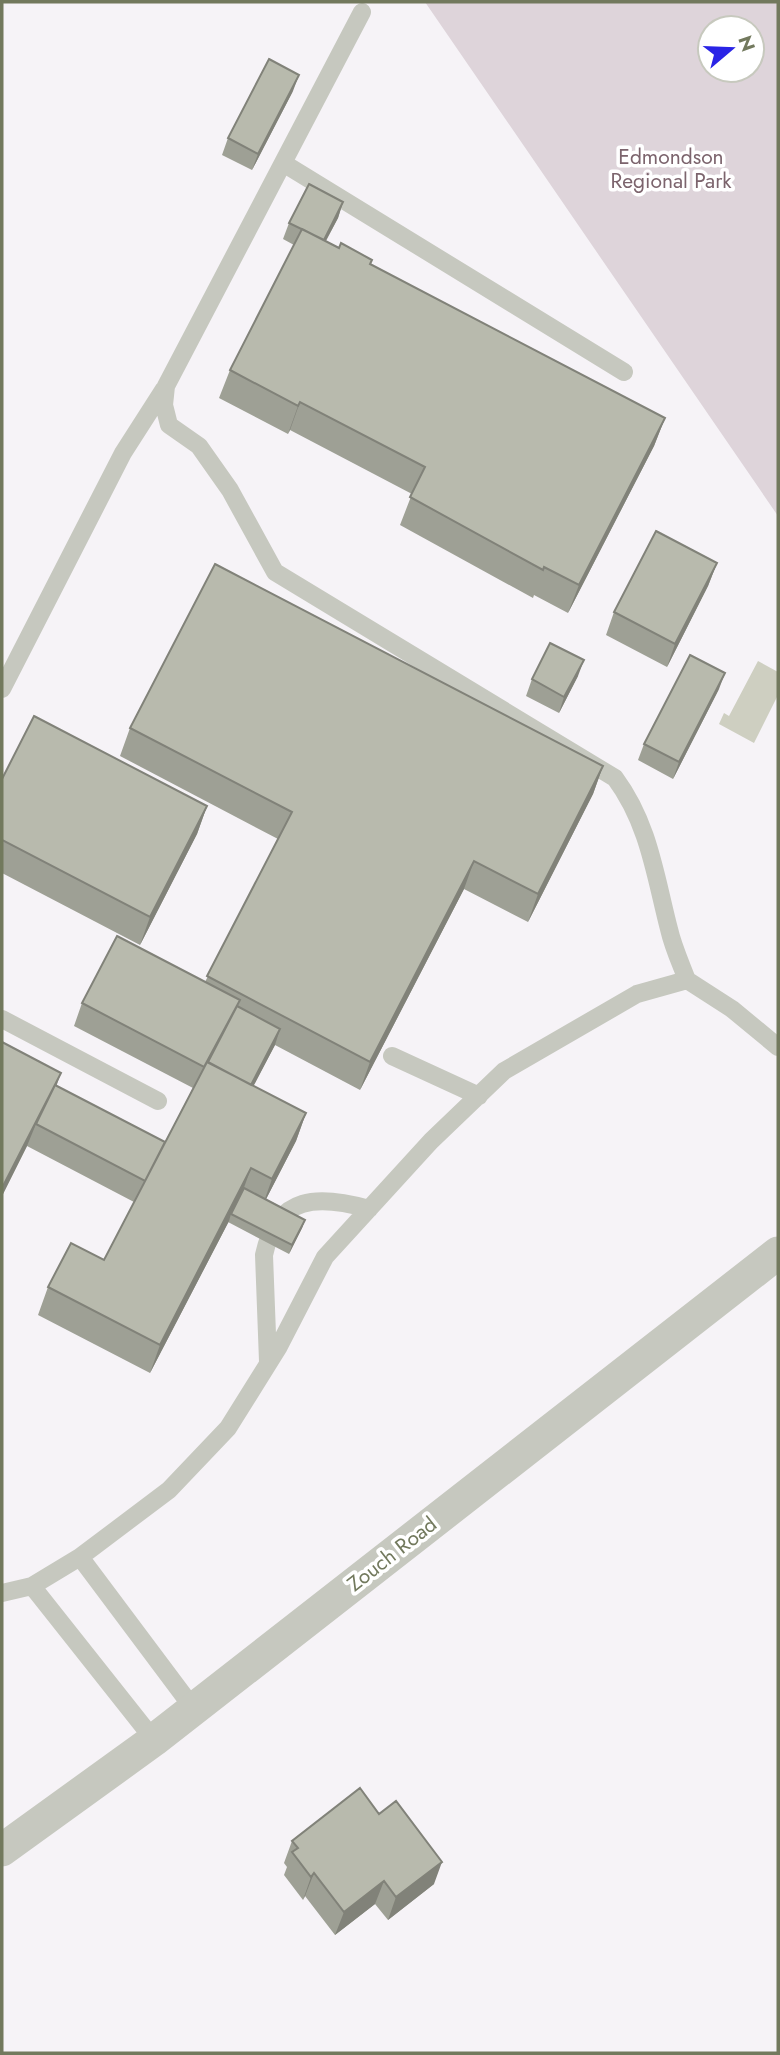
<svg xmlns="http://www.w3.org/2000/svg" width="780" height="2055" font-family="Jost,sans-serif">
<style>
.green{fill:#ded4da;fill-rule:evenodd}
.water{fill:#cecfc1}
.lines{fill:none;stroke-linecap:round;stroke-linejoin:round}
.service{stroke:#c6c8bf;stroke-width:18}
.minor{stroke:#c6c8bf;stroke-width:33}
.wall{fill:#9ea095}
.shaded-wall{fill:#818279}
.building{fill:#b8baad;stroke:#818279;stroke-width:2}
.labels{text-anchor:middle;stroke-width:7;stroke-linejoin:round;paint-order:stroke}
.park-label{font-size:21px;fill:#7c646d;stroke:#fff}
.street-label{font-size:21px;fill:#72795d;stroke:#fff}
</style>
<rect width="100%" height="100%" fill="#f6f3f7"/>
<!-- green -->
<path class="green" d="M425,2H778V516ZM710,28H752V70H710Z"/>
<!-- water -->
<path class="water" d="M758,661L778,672V695L754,743L719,724L724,713L729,716Z"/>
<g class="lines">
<!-- service -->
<path class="service" d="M362,12L166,386L164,405L169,425L199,446L230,490L275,572L615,778C649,824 655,875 669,929C673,947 681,964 687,980
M283,163L624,372
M2,689L123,453L164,389
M2,1019L158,1101
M392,1056L479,1096
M268,1361L264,1255C277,1194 319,1195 369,1209
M80,1557L193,1708
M32,1586L154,1740
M2,1593L32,1586L80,1557L169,1490L228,1428L278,1348L325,1257L431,1141L504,1071L637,994L687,980L732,1009L778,1047"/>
<!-- minor -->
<path class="minor" d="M2,1850L154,1740L778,1253"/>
</g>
<!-- wall -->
<path class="wall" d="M293,91L252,170L222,155L228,138Z
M343,202L338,218L326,241L665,418L654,446L568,613L534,595L533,598L400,525L412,494L290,430L288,434L219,398L230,370L294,245L283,239L289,223Z
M717,563L708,586L667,667L606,635L614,612Z
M578,676L559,713L526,696L532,679Z
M719,689L673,779L638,760L644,744Z
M130,728L603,766L593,794L528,922L464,889L360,1090L275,1045L253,1086L306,1113L296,1141L266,1199L305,1220L302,1228L289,1254L228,1222L229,1221L150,1373L38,1315L48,1287L104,1260L134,1202L27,1146L2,1196V1042L56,1086L165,1142L193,1088L74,1026L82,1003L205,982L278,839L120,756Z
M2,779L207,806L197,834L140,945L2,873Z
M292,1841L434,1884L388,1920L375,1904L335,1935L305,1896L303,1900L284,1875L287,1867L284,1863Z"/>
<!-- shaded-wall -->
<path class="shaded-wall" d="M299,75L293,91L252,170L258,154Z
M343,202L338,218L317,257L323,241Z
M300,402L290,430L288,434L298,406Z
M665,418L654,446L568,613L579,585Z
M717,563L708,586L667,667L675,644Z
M584,660L578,676L559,713L564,697Z
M725,673L719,689L673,779L679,762Z
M603,766L593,794L528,922L538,894Z
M207,806L197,834L140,945L150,917Z
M474,861L464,889L360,1090L370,1062Z
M280,1029L275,1045L240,1112L245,1096Z
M61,1073L51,1101L36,1124L27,1146L2,1196V1188Z
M306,1113L296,1141L262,1207L272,1179Z
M251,1168L241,1196L231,1214L229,1221L150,1373L160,1345Z
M305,1220L302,1228L289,1254L292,1245Z
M442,1862L434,1884L388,1920L396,1897Z
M314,1873L305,1896L303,1900L311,1877Z
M384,1881L375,1904L335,1935L344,1912Z"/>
<!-- building -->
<path class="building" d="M269,59L299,75L258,154L228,138Z
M309,184L343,202L324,240L289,223Z
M302,229L339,248L341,243L372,260L370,264L665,418L579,585L544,567L543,570L410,497L425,467L300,402L298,406L230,370Z
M656,531L717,563L675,644L614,612Z
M215,564L603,766L538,894L474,861L370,1062L207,976L292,812L130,728Z
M550,643L584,660L564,697L532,679Z
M690,655L725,673L679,762L644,744Z
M34,716L207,806L150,917L2,840V779Z
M117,936L240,1000L204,1067L82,1003Z
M237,1006L280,1029L251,1085L208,1062Z
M2,1042L61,1073L2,1188Z
M207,1062L306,1113L272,1179L251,1168L160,1345L48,1287L71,1243L104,1260Z
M55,1085L165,1142L145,1181L36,1124Z
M244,1188L305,1220L292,1245L231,1214Z
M360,1788L379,1814L396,1801L442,1862L396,1897L384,1881L344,1912L314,1873L311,1877L292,1852L298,1848L292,1841Z"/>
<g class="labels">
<!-- park labels -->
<g class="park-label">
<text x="671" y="164">Edmondson<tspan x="671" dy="24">Regional Park</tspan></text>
</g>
<!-- street labels -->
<g class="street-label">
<text transform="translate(392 1554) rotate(-38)" y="7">Zouch Road</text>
</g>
</g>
<!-- border -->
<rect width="780" height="2055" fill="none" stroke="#72795d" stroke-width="7"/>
<!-- north arrow -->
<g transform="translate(731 49) rotate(71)"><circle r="33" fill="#ffffff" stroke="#c7c9be" stroke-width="2"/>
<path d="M0-5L12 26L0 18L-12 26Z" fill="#2a24e6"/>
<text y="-10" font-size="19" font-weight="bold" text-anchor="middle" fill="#72795d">N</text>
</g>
</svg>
